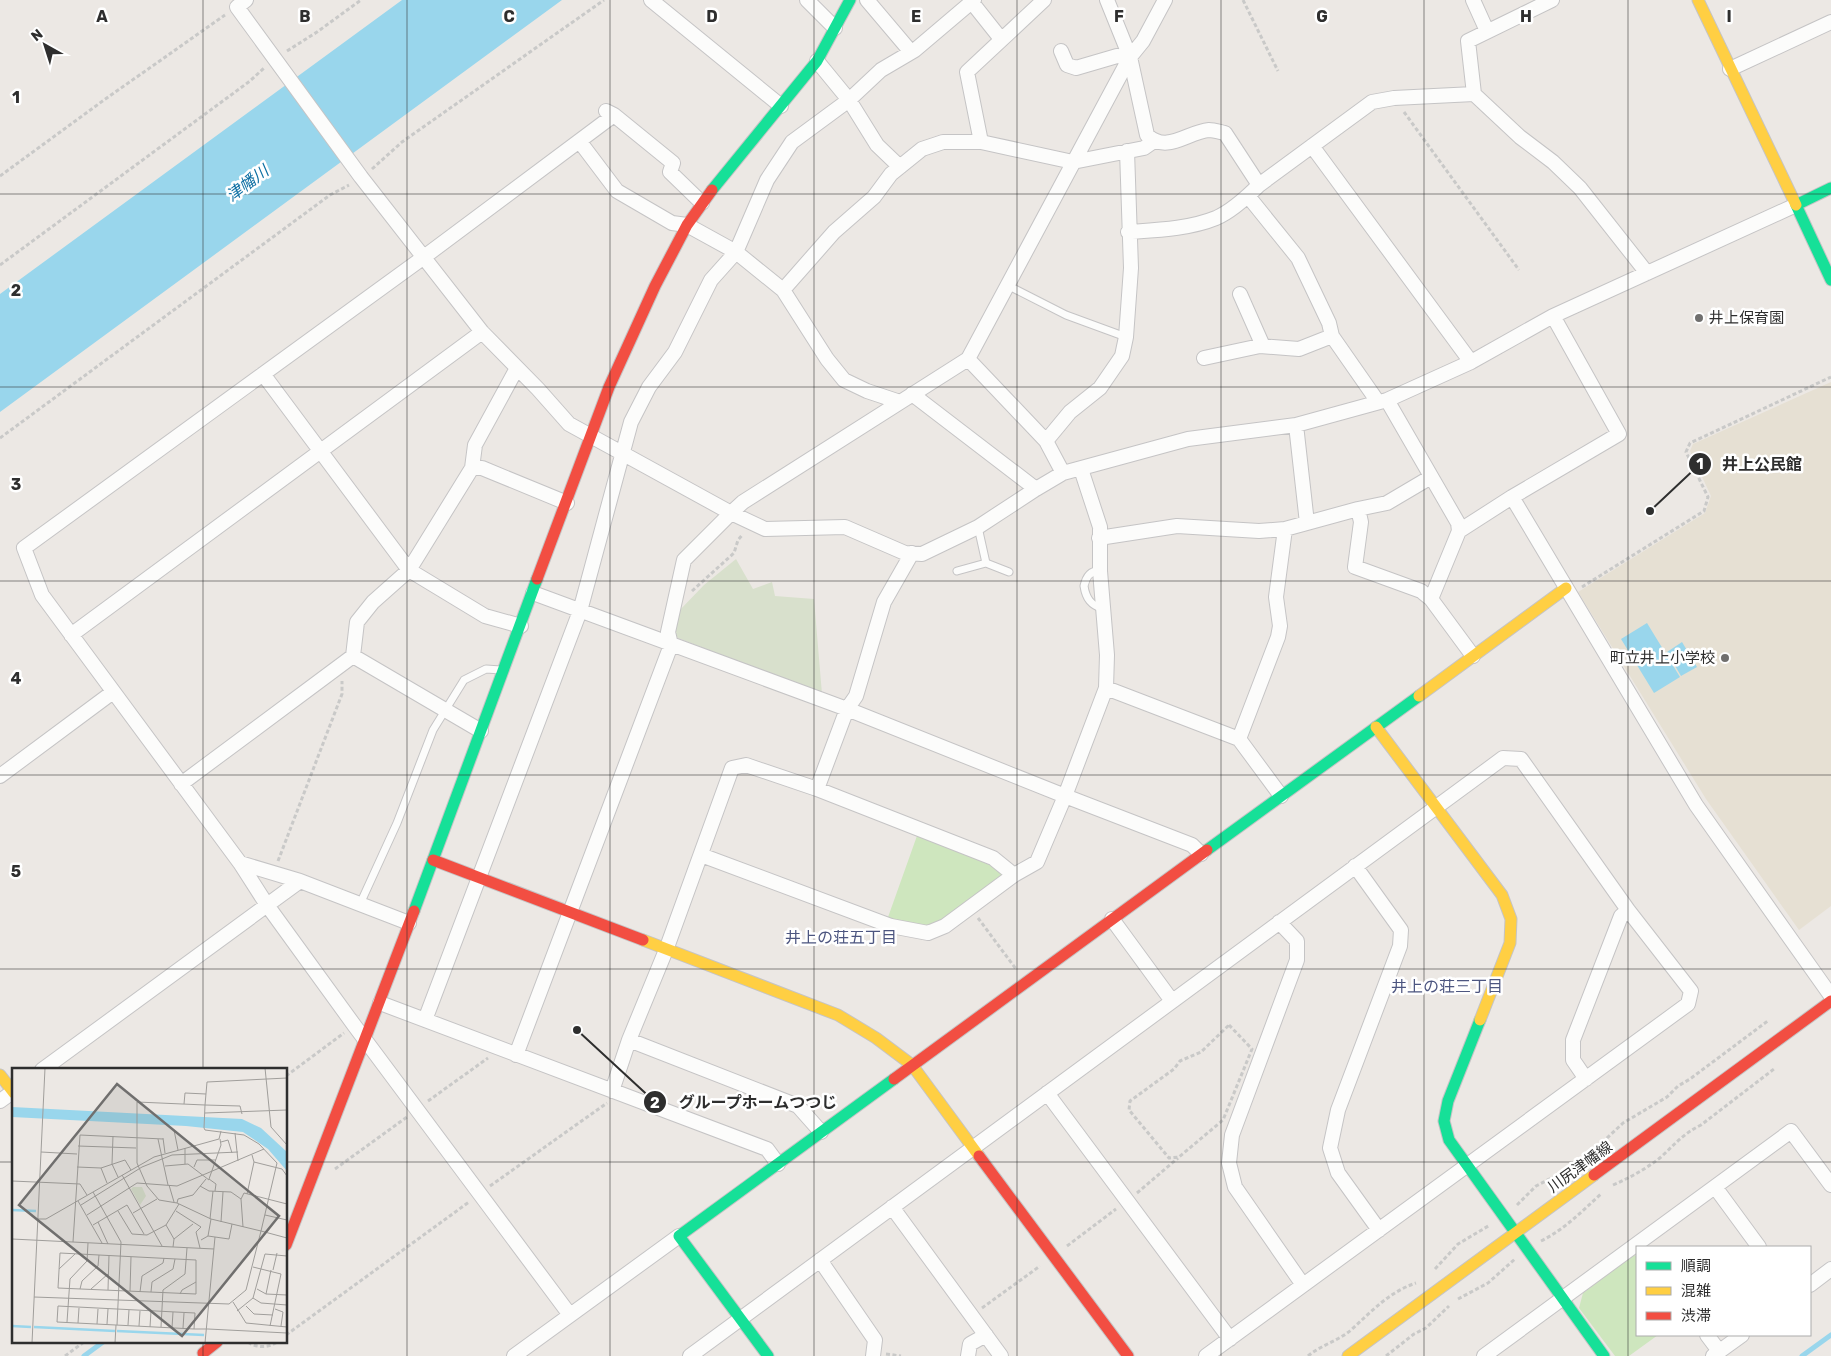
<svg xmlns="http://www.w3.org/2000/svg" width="1831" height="1356" font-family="Rubik,'Noto Sans JP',sans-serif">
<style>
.education{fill:#e6e0d3}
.green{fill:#cee6be}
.cemetery{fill:#d8e0cc}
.water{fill:#99d6ec}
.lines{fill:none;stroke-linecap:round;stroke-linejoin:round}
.stream{stroke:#99d6ec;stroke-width:5}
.lane-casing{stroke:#c5c4c5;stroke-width:9}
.street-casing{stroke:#c5c4c5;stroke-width:16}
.fast-casing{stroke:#c5c4c5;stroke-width:13}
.slow-casing{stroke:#c5c4c5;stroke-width:13}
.jam-casing{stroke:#c5c4c5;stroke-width:13}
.path{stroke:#c9c9c8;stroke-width:3;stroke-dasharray:4 2.5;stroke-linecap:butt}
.lane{stroke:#fcfcfb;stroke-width:7}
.street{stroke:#fcfcfb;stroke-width:14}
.fast{stroke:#16e098;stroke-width:11}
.slow{stroke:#ffcf43;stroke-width:11}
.jam{stroke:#f24e42;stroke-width:11}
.grid{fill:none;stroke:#2e2e2e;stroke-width:1;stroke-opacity:0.55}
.poi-dot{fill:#706f6e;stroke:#fff;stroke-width:2}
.labels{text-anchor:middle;stroke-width:5;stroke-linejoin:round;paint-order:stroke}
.poi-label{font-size:15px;fill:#2e2e2e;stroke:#fff;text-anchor:start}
.street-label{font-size:15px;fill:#2e2e2e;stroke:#fff}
.water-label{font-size:16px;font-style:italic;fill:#0d6fa3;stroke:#fff}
.neighbourhood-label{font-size:16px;fill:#4d5680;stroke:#fff}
.inset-river{fill:none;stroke:#99d6ec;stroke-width:2.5}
.inset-road{fill:none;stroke:#a09e9b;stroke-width:1}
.view{fill:#706f6e;fill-opacity:0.15;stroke:#706f6e;stroke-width:2.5}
.inset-edge{fill:none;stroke:#2e2e2e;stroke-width:2.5}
.grid-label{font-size:16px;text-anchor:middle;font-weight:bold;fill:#2e2e2e;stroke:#fff;stroke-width:5;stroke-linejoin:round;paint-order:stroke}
.leader{fill:none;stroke:#2e2e2e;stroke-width:2}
.callout-dot{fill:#2e2e2e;stroke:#fff;stroke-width:2}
.mark-label{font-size:15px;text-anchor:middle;font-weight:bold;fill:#fff}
.callout-label{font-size:16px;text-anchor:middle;font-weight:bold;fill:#2e2e2e;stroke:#fff;stroke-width:5;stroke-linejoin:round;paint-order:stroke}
</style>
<rect width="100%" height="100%" fill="#ece8e4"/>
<!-- education -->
<path class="education" d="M1831,382V906L1799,930L1706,799L1578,592L1705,513L1711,496L1690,451L1693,444Z"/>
<!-- green -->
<path class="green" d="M918,833L990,861L1007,876L944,922L926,929L887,920Z
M1633,1255L1637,1256V1335H1658L1629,1356H1615L1579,1308L1583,1293Z"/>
<!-- cemetery -->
<path class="cemetery" d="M736,559L753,589L772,582L775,596L814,599L822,694L673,636L677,613L704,585Z"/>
<!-- water -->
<path class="water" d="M402,0H562L0,412V294Z
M1647,623L1680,677L1654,693L1621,639Z
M1682,642L1697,667L1681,676L1667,652Z"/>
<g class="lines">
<!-- stream -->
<path class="stream" d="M84,1356L103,1342
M1802,1356L1831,1335"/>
<defs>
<path id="lane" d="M1007,285L1066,315L1126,337
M986,563L1009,572
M957,571L986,563L978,527
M1100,571C1090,570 1086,577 1084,586C1086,599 1091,605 1103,609
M360,904L397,823L433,730L464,680L486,669L501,670"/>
<path id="street" d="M246,0L237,7L361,177L482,332L538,389L569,424L731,513L765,529L845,527L905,553L922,554L978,527L1036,489L1063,473L1188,439L1296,425L1387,400L1471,362L1553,316L1796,205
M651,0L781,106
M807,0L835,28
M867,0L911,52
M970,0L1001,39
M1107,0L1130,57L1147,135C1167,154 1187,132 1209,130C1214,130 1220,132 1225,133L1259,185
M1473,0L1487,31
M1061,51L1067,65L1076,68L1117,56L1130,57
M817,61L849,100L877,145L900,167
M1730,69L1831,22
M1474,94L1468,41L1552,0
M606,111L614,115L673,163L670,172L702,203
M580,142L617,191L672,223L687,225L736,252L783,290L827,359L844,380L867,391L900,402
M981,142L967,72L1044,0
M1312,146L1471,362
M1248,196L1298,258L1329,323L1332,336L1378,402
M1128,232C1157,230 1189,229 1216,218C1232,211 1247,197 1259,185L1372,102L1394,98L1474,94L1520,137L1553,162L1580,188L1647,273
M783,290L834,232L874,197L891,174L922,149L943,142H981L1073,162L1144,148L1154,141
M1240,294L1263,346
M1204,358L1260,346L1299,349L1332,336
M968,359L1046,441
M263,374L409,570L485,616L521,626
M912,394L1036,489
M1387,400L1458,523L1459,531
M1296,425L1307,523
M472,468L475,445L517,368
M1063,473L1046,441L1070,412L1100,388L1122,356L1126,337L1131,268L1127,151
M1512,497L1696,805L1831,996
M1358,509L1387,503L1431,477
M1099,538L1177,526L1259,531L1285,529L1358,509L1361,522L1355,567L1421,591L1431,599L1473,656
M533,593L847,709L1065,796L1192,845L1201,854
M1431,599L1459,531L1512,497L1619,434L1553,316
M71,635L482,332
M353,656L357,622L373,602L409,570L472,468H482L567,503
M1106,688L1239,739L1281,796
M1239,739L1278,637L1280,626L1276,597L1285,529
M0,776L113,692
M181,784L353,656L481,731
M817,789L847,709L856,696L884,602L912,553
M701,855L891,926L928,933L945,926L1014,875L1037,862L1065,796L1106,688L1107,655L1100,571V527L1081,469
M240,863L300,881
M1355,866L1401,930L1400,946L1338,1110L1330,1148L1338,1173L1379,1230
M1112,919L1172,1001
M1279,922L1297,941V960L1232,1135L1229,1163L1235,1187L1303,1285
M380,1003L767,1149L778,1164
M425,1020L580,611L631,422L649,387L675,352L711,280L736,252L767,180L792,142L849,100L881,70L915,50L974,0
M629,1040L798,1106L821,1132
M516,1055L671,645L668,632L684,560L731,513L743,502L968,359L1130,57L1143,41L1165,0
M42,1070L300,881L409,923
M1586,1079L1573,1060V1040L1621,916L1628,910
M612,1091L629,1040L666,950L732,768L746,765L817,789L993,858L1014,875
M1047,1093L1230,1339
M0,1101L14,1091
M1715,1187L1759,1247
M892,1207L1001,1356
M820,1260L875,1340L873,1356
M1810,1285L1831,1269
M570,1315L354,1025L267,905L240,863L42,595L24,548L424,257L614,115
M1707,1335L1719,1351
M514,1356L679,1236
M690,1356L1503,758L1521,759L1628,910L1691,991L1688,1004L1206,1356
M968,1356L970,1344L986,1335
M1484,1356L1791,1131L1831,1185
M1713,1356L1742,1335"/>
<path id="fast" d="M1831,188L1796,205L1831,280
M712,190L817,61L850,0
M1207,850L1419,696
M414,911L537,579
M1480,1020L1448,1101L1444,1121L1449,1140L1604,1356
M768,1356L679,1236L894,1079"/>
<path id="slow" d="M1698,0L1796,205
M1419,696L1566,588
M1376,727L1502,895L1511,919L1510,943L1480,1020
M643,940L838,1015L876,1038L912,1065L979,1156
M0,1075L14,1093
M1348,1356L1594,1175"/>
<path id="jam" d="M537,579L609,387L655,286L687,225L712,190
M433,860L643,940
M894,1079L1207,850
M979,1156L1128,1356
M1594,1175L1831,1001
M286,1245L414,911
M203,1353L217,1342"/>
</defs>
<!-- lane casing -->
<use href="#lane" class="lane-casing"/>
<!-- street casing -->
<use href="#street" class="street-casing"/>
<!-- fast casing -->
<use href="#fast" class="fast-casing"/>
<!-- slow casing -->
<use href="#slow" class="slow-casing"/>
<!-- jam casing -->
<use href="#jam" class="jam-casing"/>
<!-- path -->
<path class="path" d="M1243,0L1278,71
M287,51L317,32L361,0
M1404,112L1519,270
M372,169L402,142L604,0
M0,176L104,100L225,15
M0,265L250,81L264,68
M0,438L330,195L349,185
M1582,587L1704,511L1708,497L1686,452L1690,443L1831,377
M692,591L734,553L738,540L743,534
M278,861L342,694V681
M978,918L1016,969
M1229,1025L1252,1049L1223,1120L1179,1157L1169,1158L1129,1110L1130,1101L1174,1069L1180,1061L1201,1052Z
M286,1076L344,1033
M428,1101L488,1058
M1588,1156L1623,1123L1667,1097L1678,1086L1690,1079L1769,1020
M335,1169L407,1117
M1613,1185C1631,1177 1646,1169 1661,1157C1674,1145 1684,1133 1701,1125L1774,1069
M490,1186L607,1103
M1137,1193L1178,1158
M1517,1205L1536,1186L1571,1168
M1541,1241C1565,1229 1581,1212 1601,1194
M1067,1246L1116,1209
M1435,1269L1458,1244L1490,1225
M1458,1299L1488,1283L1515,1259
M982,1308L1040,1266
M286,1335L469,1202
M248,1342C256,1348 269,1348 277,1342
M886,1354L901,1356
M65,1356L84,1342
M1308,1356C1321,1345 1338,1341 1351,1330C1372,1311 1389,1292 1416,1283
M1386,1356L1414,1334L1426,1328L1449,1306"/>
<!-- lane -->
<use href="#lane" class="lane"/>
<!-- street -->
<use href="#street" class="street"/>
<!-- fast -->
<use href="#fast" class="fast"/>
<!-- slow -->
<use href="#slow" class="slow"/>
<!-- jam -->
<use href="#jam" class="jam"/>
</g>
<!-- grid -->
<path class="grid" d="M203,0V1070M407,0V1356M610,0V1356M814,0V1356M1017,0V1356M1221,0V1356M1424,0V1356M1628,0V1356M0,194H1831M0,387H1831M0,581H1831M0,775H1831M0,969H1831M0,1162H14M286,1162H1831M203,1342V1356"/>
<!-- markers -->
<g class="poi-dot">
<circle cx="1699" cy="318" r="5"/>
<circle cx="1725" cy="658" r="5"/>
</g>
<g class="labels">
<!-- poi labels -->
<g class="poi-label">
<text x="1709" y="323">井上保育園</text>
<text x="1715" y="663" text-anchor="end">町立井上小学校</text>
</g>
<!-- street labels -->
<g class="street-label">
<text transform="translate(1580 1167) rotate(-36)" y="5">川尻津幡線</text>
</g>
<!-- water labels -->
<g class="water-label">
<text transform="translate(247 183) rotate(-37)" y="6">津幡川</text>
</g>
<!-- neighbourhood labels -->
<g class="neighbourhood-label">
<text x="841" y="943">井上の荘五丁目</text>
<text x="1447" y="992">井上の荘三丁目</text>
</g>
</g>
<!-- overview -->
<g transform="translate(12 1068)">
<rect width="275" height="275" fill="#ece8e4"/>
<path d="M121,119H130L134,128L128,137L119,121Z" fill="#d8e0cc"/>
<path d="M0,39L230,51L249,60L275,84V103L256,81L231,64L174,58L0,49Z" fill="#99d6ec"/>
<path class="inset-river" d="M0,142L24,143M0,258L19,259M22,259L103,263M105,263L192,267"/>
<path class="inset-road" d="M253,0L259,59L275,77M172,36L173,25L194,26M193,45L275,42M230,46L228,38L193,37L125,34V95L135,118L147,132L165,135L199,151L249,163L265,95L247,76L232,67L193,62L192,60L193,37L195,14L275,10M162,62L166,82M223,65L226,93M101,68L100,96L106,109M151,70L153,85M146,71L156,117M209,74L216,72L220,85M66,78L124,80M29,84L65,86M240,87L242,94L270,101L275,108M173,96V80M153,98L176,96L197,112M65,99L89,100L95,115M182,99L185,92H204M89,100L113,92L119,102M110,107L150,178M0,113L68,116L75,127M157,117L162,134M188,118L197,123L219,124L229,131L231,159M203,123L204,116L197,111L209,77L208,71M81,124L109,174L105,257M235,126L242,94M229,131L232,125L275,136M66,133L90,175M165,135L166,131L181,127L194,111M69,137L130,99L160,87L226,84M106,143L120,166L135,167L154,157L167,136M164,143L189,159L184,164L188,180M121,145L145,131M75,147L125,115L165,118L252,81M253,147L275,152M26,151H34L142,89L207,71L209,63M198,151L201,123M86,154L96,176M209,154L211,124M81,157L115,137L132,166M154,157L162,171L161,179M196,168L199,151M0,171L202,181M162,171L181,156M189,172L196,168L217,171L220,156M61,174L68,67L151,71M48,185L184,192V226L46,220ZM241,199L269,206L258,258M47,201L63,186M261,202L265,185M68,221L70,213L86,198L87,187M79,221L96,206M245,221L254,226L275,227M96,222L97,187M118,223L119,189M128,224L130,208L151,195L152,190M139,224L140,214L161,201L163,191M168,226L170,222L184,214M254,226L259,202M22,229L217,236L234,222L249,163L275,170M241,230L249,235L275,237M221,234L234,255L275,259M234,238L242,246L261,247M263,241L271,244L269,258M225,243L241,230L253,186L275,188M55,254L58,211L75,193L76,175M66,255L67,240M85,256L86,241M95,256L96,241M116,257L117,242M127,258L128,243M138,259L139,243M149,259L151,222L173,206L175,180M160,260L161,244M171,260L172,245M182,261L183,245L46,238L45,254L182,261H196L275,265M20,275L33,0M103,275L104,257M193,275L203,169"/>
<path class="view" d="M105,16L267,148L170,268L7,137Z"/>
<rect width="275" height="275" class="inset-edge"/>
</g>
<g class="grid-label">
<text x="102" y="22">A</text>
<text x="305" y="22">B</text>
<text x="509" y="22">C</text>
<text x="712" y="22">D</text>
<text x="916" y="22">E</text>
<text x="1119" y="22">F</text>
<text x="1322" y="22">G</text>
<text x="1526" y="22">H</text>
<text x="1729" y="22">I</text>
<text x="16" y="103">1</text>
<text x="16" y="296">2</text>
<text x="16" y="490">3</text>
<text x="16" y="684">4</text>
<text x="16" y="877">5</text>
</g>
<!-- callouts -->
<path class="leader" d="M1650 511L1700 464M577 1030L655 1102"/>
<g class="callout-dot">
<circle cx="1650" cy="511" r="5"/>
<circle cx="577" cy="1030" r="5"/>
<circle cx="1700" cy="464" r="12"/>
<circle cx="655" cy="1102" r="12"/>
</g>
<g class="mark-label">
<text x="1700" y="469">1</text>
<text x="655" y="1108">2</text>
</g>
<g class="callout-label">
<text x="1762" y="470">井上公民館</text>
<text x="758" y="1108">グループホームつつじ</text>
</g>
<!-- legend -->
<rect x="1636" y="1246" width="175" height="90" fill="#ffffff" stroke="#ababab"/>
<rect x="1646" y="1262" width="25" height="8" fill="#16e098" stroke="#ababab"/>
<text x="1681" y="1271" font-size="15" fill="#2e2e2e">順調</text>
<rect x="1646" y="1287" width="25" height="8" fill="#ffcf43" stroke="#ababab"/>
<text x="1681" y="1296" font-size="15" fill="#2e2e2e">混雑</text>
<rect x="1646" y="1312" width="25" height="8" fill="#f24e42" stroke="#ababab"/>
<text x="1681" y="1321" font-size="15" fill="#2e2e2e">渋滞</text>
<!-- north arrow -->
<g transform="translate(45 45) rotate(321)" stroke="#ffffff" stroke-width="4" paint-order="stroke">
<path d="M0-4L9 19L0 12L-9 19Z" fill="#2e2e2e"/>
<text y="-8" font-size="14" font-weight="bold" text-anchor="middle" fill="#2e2e2e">N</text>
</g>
</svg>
